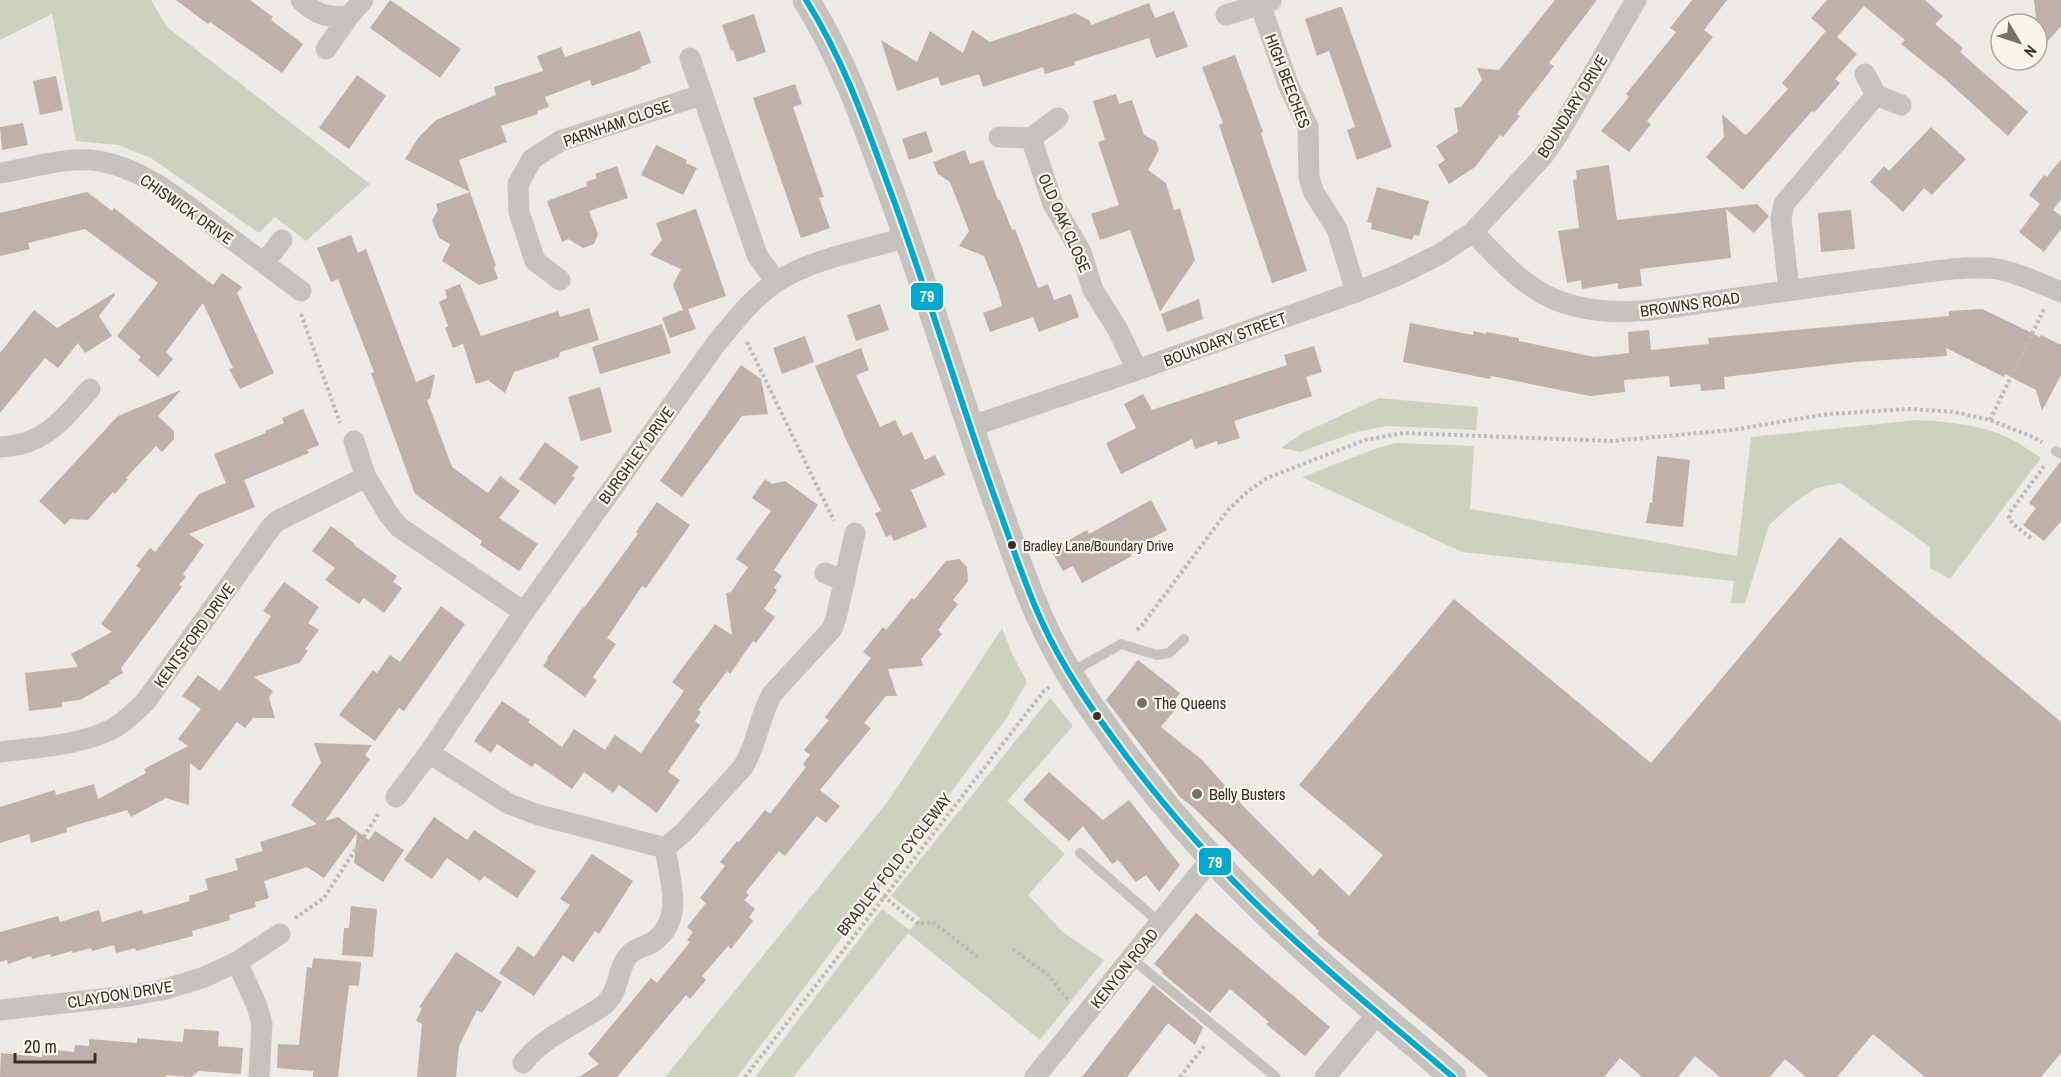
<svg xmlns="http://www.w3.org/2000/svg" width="2061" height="1077" font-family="'Archivo Narrow',sans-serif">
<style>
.green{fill:#cdd2bf}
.building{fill:#bfb0a8}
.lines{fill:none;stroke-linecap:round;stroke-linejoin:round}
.path{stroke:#bfbab5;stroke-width:4;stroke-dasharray:3 3;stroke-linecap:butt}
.service{stroke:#c6c2bd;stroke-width:10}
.minor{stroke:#c6c2bd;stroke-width:21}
.tertiary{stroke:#c6c2bd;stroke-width:27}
.bus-1-casing{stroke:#f9f4ed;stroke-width:10}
.bus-1{stroke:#00a9ce;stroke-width:6}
.bus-dot{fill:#38302b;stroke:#f9f4ed;stroke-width:2}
.poi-dot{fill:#77716c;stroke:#f9f4ed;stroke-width:2}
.labels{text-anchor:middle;stroke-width:4.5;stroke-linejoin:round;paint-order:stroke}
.bus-label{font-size:14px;fill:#38302b;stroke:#f9f4ed;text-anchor:start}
.street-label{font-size:16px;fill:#38302b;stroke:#f9f4ed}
.poi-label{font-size:16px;fill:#38302b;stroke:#f9f4ed;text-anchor:start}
.line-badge{stroke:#f9f4ed;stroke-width:2}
.badge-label{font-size:16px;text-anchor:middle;font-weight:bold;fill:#fff}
</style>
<rect width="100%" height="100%" fill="#ede9e4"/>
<!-- green -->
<path class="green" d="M0,0H151L167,27L370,184L306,241L275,217L259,233L151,158L118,145L76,141L52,14L0,40Z
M1379,398L1478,407L1476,430L1388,426L1356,432L1300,452L1281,448L1303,433Z
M1918,420C1949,422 1982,425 2009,438C2020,444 2031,451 2041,458L1950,579L1930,568V547L1840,483L1816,488L1790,506L1769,525L1745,603H1731L1734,581L1462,552L1302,477L1380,447L1397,443L1474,446L1470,509L1737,556L1751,437Z
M1002,628L1013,656L1027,682L1006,719L737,1077H665L889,800Z
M1050,698L1073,726L1007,801L1065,854L1028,895L1063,932L1104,960L1040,1040L908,933L793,1077H755L882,909L910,930L920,918L891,896Z"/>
<!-- building -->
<path class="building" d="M176,0H250L273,17L271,20L303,44L282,73L210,22L208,24Z
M390,0L461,49L440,78L370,28Z
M1555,0H1597L1549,63L1554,66L1517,114L1520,116L1503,137L1500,135L1475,167L1449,184L1438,165L1445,160L1436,146L1458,132L1454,108L1461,107L1482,80L1477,68L1499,70Z
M1692,0H1727L1704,30L1713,37L1647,121L1651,124L1629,152L1601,131L1629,97L1626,94L1676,32L1670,28Z
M1827,0H1925L1943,16L1935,24L1963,48L1960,52L2028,112L2008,136L1946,80L1901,44L1905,40L1864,6L1837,37L1857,54L1835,79L1840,83L1814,113L1812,111L1743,190L1706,157L1724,137L1722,114L1745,135L1750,131L1788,89L1782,83L1826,31L1811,18Z
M2034,0H2061V26L2040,50Z
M1149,3L1155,18L1174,11L1188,47L1156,58L1149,38L1074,62L1075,65L1045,74L1043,67L983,87L979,74L941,86L938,77L897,91L881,40L917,62L930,31L963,53L972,30L990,42L1075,13L1089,20L1091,25Z
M1340,7H1342L1392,147L1357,160L1347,130L1355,127L1342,88L1329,51L1317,56L1305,19Z
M754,14L766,52L737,62L733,50L731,51L722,25Z
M640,31L651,63L640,67L641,69L592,86L590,80L545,97L549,107L537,111L538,114L501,126L507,142L459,160L470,192L405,159L418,138L436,120L496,95L494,87L543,71L537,56L561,47L565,57Z
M1235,55L1263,132L1261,133L1264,143L1307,271L1272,283L1219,125L1223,123L1202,67Z
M357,75L386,96L349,149L319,128Z
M56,76L63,110L40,115L33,81Z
M795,84L802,104L793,107L824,197L819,198L830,228L801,238L753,98Z
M1116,94L1119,104L1132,100L1144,135L1156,141L1159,150L1148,170L1166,183L1174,210L1180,208L1195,260L1160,312L1130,230L1100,240L1091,214L1119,205L1098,142L1105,140L1093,101Z
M23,123L28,145L2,150L0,127Z
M1931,127L1966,159L1932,195L1924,188L1903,212L1870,182L1884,166L1889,171Z
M926,131L933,152L909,160L902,139Z
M656,145L687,160L686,163L697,168L683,195L641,175Z
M965,150L970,164L983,160L998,200H1000L1012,230L1015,229L1038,288L1048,284L1054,300L1071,294L1079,317L1039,332L1033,317L990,332L983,313L1002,306L998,291L984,256L959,246L969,231L950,182L938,174L933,162Z
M2061,159V199L2053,210L2061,216V229L2044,252L2019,232L2040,204L2029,195L2044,175L2047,177Z
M1609,165L1617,220L1757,204L1769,216L1754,233L1726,209L1731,258L1640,269L1642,286L1618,289V283L1582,289L1581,280L1567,283L1558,231L1579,228L1573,180L1577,179L1576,170Z
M617,166L628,198L589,211L598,234L594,244L583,248L568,239L562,242L547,201L587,186L586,182L597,178L595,174Z
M1377,187L1429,201L1419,236L1414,235L1412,240L1371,229L1372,223L1367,222Z
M87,192L112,211L114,208L213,285L222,273L242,287L237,293L274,373L240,389L229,369L233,368L203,303L166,352L173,359L158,377L138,360L141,357L117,336L158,283L85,229L28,243L30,249L0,256V213Z
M470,192L496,266L494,267L498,279L479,285L442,261L450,244L439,238L432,220L438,210L436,204Z
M696,209L726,296L688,309L696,329L670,338L662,318L683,310L673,285L681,269L650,255L662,240L656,223Z
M1851,210L1855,249L1821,252L1818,213Z
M351,235L358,253L366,249L416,382L435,374L430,399L427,400L452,467L488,493L500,476L520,491L499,518L538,544L519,571L480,545L482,541L415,494L371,373L374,372L338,279L331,282L317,248Z
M460,284L481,336L558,311L560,317L589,308L599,340L560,352L559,357L514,372L505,393L488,380L476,384L463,344L453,348L445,328L448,326L439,302L447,298L445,290Z
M114,293L115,295L99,316L112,336L85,353L78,343L58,368L45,358L0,413V353L34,310L57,328Z
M1199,299L1203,319L1167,332L1161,314Z
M880,304L889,330L856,341L847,315Z
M1982,309L2040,337L2041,335L2061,345V375L2042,411L2036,390L2005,374L2004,377L1946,348L1947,356L1854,362L1724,377L1725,389L1701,391L1700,384L1670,387L1669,376L1624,380L1625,392L1590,396L1491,376L1490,379L1403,362L1410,323L1473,335L1474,331L1486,334V332L1519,338V341L1594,357L1629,353L1628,332L1649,330L1651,350L1709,344L1708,338L1949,316V311Z
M662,324L671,353L600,374L592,347Z
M805,336L814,362L782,374L773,348Z
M1314,346L1322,372L1306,377L1312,396L1234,421L1240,438L1218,445L1217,441L1195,449L1192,439L1121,474L1106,443L1136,428L1124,404L1143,394L1152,410L1287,365L1284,355Z
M861,348L869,370L856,375L880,427L895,420L903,436L912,432L925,460L935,455L945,475L911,490L927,527L894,541L891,535L886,537L875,513L881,511L847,442L815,366Z
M741,365L761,379L768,414L742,416L682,497L660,481Z
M600,387L612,432L581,441L568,397Z
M181,390L158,416L174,431V439L162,452L156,446L126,478L128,479L115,494L113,492L88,520L70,519L65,525L39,501L118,416Z
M303,409L319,445L307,450L309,453L244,480L255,507L189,534L204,545L183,574L186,577L179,585L182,587L121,668L123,673L109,681L110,683L80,700L62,702V707L29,711L25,673L78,667L71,654L112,632L101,624L141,569L136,566L150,548L155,552L199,494L226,483L214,454L266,433L265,431L284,423L282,418Z
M545,442L579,467L572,476L575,478L555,505L519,479Z
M1657,456L1690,460L1683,527L1646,523L1650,503H1652Z
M2061,461V521L2044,541L2023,525L2036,508L2029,503Z
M765,479L772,484L785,481L818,505L774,570L782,576L774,588L777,590L764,609L775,617L756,643L753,641L730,674L727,671L698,710L701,712L695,721L700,725L668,772L680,780L657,813L619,785L613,793L584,772L572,789L535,763L532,767L497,744L491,753L474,741L502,701L530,720L528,722L562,747L574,729L605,750L615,735L641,753L684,691L672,682L715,624L732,635L726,593L731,592L748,567L736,559L771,511L752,498Z
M1151,500L1167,530L1129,550L1132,556L1082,583L1073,566L1063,571L1051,550L1087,530L1089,534Z
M657,502L690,525L646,588L642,586L607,638L616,644L593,677L597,680L585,697L543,666L548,659L547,658L583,607L584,608L638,534L636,532Z
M331,526L355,544L354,545L397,576L393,582L402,588L384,613L364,598L359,604L325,580L335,568L312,551Z
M1840,537L2061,722V1053L2041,1077H1925L1873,1034L1837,1077H1806L1785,1059L1770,1077H1720L1695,1056L1678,1077H1642L1620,1058L1604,1077H1489L1317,934L1319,931L1194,808L1180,797L1106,700L1138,660L1180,693L1174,701L1179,705L1161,727L1202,760L1247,810L1313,876L1320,868L1349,896L1383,855L1299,785L1454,599L1651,763Z
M959,559L967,567L968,581L953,600L958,604L938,630L942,634L921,659L923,666L888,669L897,696H886L864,723L871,728L820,790L840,806L826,823L817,816L785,856L779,851L746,892L749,895L744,900L755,909L749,917L753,921L731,949L728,946L702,976L706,980L690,999L686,995L617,1077H579L599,1064L588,1054L602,1037L651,978L657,983L690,942L687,940L693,932L687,927L706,903L700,898L725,866L720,862L737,841L739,842L765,810L770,814L806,767L803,764L810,755L804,750L829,720L825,717L871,658L863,652L883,627L886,630L912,598L914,600L946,561Z
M284,582L319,607L308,623L319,630L305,649L308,651L299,663L254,677L273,691L269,698L275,718H253L245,728L237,722L200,771L190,763L189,805L166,798L131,817L127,810L66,828L67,832L31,843L29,834L0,843V807L55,790L56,795L94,784L98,799L146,773L144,769L188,746L178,739L201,709L182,696L198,675L220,691L271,616L263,611Z
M441,606L465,624L404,711L399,708L375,741L339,715L373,670L377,673L390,655L400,662Z
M314,743L372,745L365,755L370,759L325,821L338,817L369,840L375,831L404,850L383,882L354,863L357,833L324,878L307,867L264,881L269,898L255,902L256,907L229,915L230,920L192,931L193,936L136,951L135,948L116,953L114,945L92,951L91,948L73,953L72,951L51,957L50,954L32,959L31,956L8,964L7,960L0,962V932L58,916L60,922L99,910L102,922L142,910L144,914L190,901L189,896L208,890L205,879L238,870L235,859L263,851L260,842L317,824L291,805L321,763Z
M1049,772L1103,820L1129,800L1180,865L1159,892L1146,875L1136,882L1118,860L1112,864L1083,826L1069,841L1023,800Z
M434,817L467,840L474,830L536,871L517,898L484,876L480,881L447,858L432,879L404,860Z
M592,854L633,881L599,934L595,931L573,962L563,955L534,996L499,973L518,946L534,957L570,905L560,899Z
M351,906L377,909L373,957L342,955L344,928H349Z
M1196,913L1330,1027L1305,1056L1266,1024L1269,1022L1230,989L1210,1013L1162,973L1163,971L1154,964Z
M456,952L502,982L482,1013L477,1010L459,1046L456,1077H417L422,1024L416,1021L422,1008L419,1007Z
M313,958L361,962L359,986L349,985L338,1077H313V1071L277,1068L278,1044L299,1045L307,967L312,968Z
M1153,985L1203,1027L1195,1045L1168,1023L1127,1077H1082Z
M184,1029L219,1031L218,1046L243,1048L241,1074L199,1071L191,1077L166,1075V1077H0L1,1053L42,1057L43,1049L74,1052L75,1045L89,1046V1039L137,1043V1038L183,1042Z"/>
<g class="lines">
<!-- path -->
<path class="path" d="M301,314L340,423
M747,342L834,521
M1990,420L2044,309
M2031,538L2013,524L2009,518L2011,511L2045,465
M1137,630L1143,624L1228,510L1247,492L1267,478L1365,440L1403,433L1612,441L1732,430L1828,414L1909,409L1955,412L1990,420L2033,437L2042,442
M883,896L918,924L933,922L979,958
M295,918L324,898L379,813
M1013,949L1048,975L1069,1001
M745,1077L1043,692L1049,687
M1180,1077L1206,1044"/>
<!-- service -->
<path class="service" d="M2056,451L2061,454
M1070,673L1121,644L1157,655L1169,653L1184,639
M1080,853L1160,923
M1131,958L1276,1077"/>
<!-- minor -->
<path class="minor" d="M301,0C316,15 328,18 349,16
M1260,4L1288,84L1308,127L1309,178L1314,193L1337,229L1356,292
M1226,15L1271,1
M326,49L349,16L363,0
M690,58L757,255L776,282
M1865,74L1876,95L1901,105
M999,137L1031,138L1058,118
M1031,138L1053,204L1081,252L1093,290L1118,330L1137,370
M0,173C31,168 67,156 99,161C145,169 181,201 217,228C245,249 273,270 301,291
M1473,232C1498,258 1522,286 1556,300C1606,320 1658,310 1709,302C1772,293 1834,284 1898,276C1927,272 1972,264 2002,270C2020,274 2044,285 2061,292
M264,263L282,240
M560,280L535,261L519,212L518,184L532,159L560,141L701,95
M1789,290L1781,219L1784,204L1876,95
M969,427L1137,370L1356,292L1398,275L1440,254L1473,232L1543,156L1557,136L1636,0
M354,441L366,477
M0,447C44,446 63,419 90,389
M825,573L845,581
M0,752C37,747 80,746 114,728C126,721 136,711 146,701L271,527L277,521L366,477L389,515L399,527L524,612
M429,753L509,804L539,815L665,848
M396,797L429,753L524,612L715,345C734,322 752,298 776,282C811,259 867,249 908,237
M665,848L683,833L743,767C757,745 759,717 772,694L832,629L836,618L855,533
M237,962L257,1006L262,1024L259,1077
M0,1010L129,996L166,989L202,978L237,962L280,934
M523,1063C539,1042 563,1030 585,1017C592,1013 599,1009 605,1004C620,990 617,968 629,955C635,948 645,947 653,942C685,919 670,881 665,848
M1035,1077L1212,858
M1325,1077L1378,1013"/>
<!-- tertiary -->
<path class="tertiary" d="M806,0C842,57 864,119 887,182C928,291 960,403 1000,512C1013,548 1025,585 1041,620C1063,669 1095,714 1127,757C1171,815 1220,870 1273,920C1330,975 1393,1025 1453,1077"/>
<defs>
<path id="bus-1" d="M806,0C842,57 864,119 887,182C928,291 960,403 1000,512C1013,548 1025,585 1041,620C1063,669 1095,714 1127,757C1171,815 1220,870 1273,920C1330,975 1393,1025 1453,1077"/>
</defs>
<!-- bus-1 casing -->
<use href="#bus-1" class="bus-1-casing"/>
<!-- bus-1 -->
<use href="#bus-1" class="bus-1"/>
</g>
<!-- markers -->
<g class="bus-dot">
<circle cx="1012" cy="545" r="5"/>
<circle cx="1097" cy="716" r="5"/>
</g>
<g class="poi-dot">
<circle cx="1142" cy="703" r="6"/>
<circle cx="1197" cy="794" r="6"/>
</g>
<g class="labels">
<!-- bus labels -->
<g class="bus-label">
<text x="1023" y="551">Bradley Lane/Boundary Drive</text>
</g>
<!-- street labels -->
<g class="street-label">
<text transform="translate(1288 81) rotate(69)" y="6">HIGH BEECHES</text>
<text transform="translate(1572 106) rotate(-58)" y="6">BOUNDARY DRIVE</text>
<text transform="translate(617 123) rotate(-19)" y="6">PARNHAM CLOSE</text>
<text transform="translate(187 209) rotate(35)" y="6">CHISWICK DRIVE</text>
<text transform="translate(1065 223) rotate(66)" y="6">OLD OAK CLOSE</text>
<text transform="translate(1690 304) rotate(-8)" y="6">BROWNS ROAD</text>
<text transform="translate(1225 339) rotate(-20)" y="6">BOUNDARY STREET</text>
<text transform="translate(636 455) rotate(-54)" y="6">BURGHLEY DRIVE</text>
<text transform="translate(194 635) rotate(-54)" y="6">KENTSFORD DRIVE</text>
<text transform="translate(894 864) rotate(-52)" y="6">BRADLEY FOLD CYCLEWAY</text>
<text transform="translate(1124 968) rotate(-51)" y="6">KENYON ROAD</text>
<text transform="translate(120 994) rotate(-9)" y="6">CLAYDON DRIVE</text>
</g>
<!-- poi labels -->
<g class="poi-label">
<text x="1154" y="709">The Queens</text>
<text x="1209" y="800">Belly Busters</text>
</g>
</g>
<g class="line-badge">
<rect x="910" y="282" width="34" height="29" rx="6" fill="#00a9ce"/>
<rect x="1198" y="847" width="34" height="29" rx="6" fill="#00a9ce"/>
</g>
<g class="badge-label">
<text x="927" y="302">79</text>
<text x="1215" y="868">79</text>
</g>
<!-- north arrow -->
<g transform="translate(2019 42) rotate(129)"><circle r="28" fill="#f9f4ed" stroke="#aca69f" stroke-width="1.5"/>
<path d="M0-4.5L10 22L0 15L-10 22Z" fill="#77716c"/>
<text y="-9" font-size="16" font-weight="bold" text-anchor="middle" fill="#38302b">N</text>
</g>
<!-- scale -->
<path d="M15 1053v9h80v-9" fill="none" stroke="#38302b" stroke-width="3"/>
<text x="24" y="1053" font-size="18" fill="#38302b" stroke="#f9f4ed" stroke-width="4.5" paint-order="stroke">20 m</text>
</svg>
